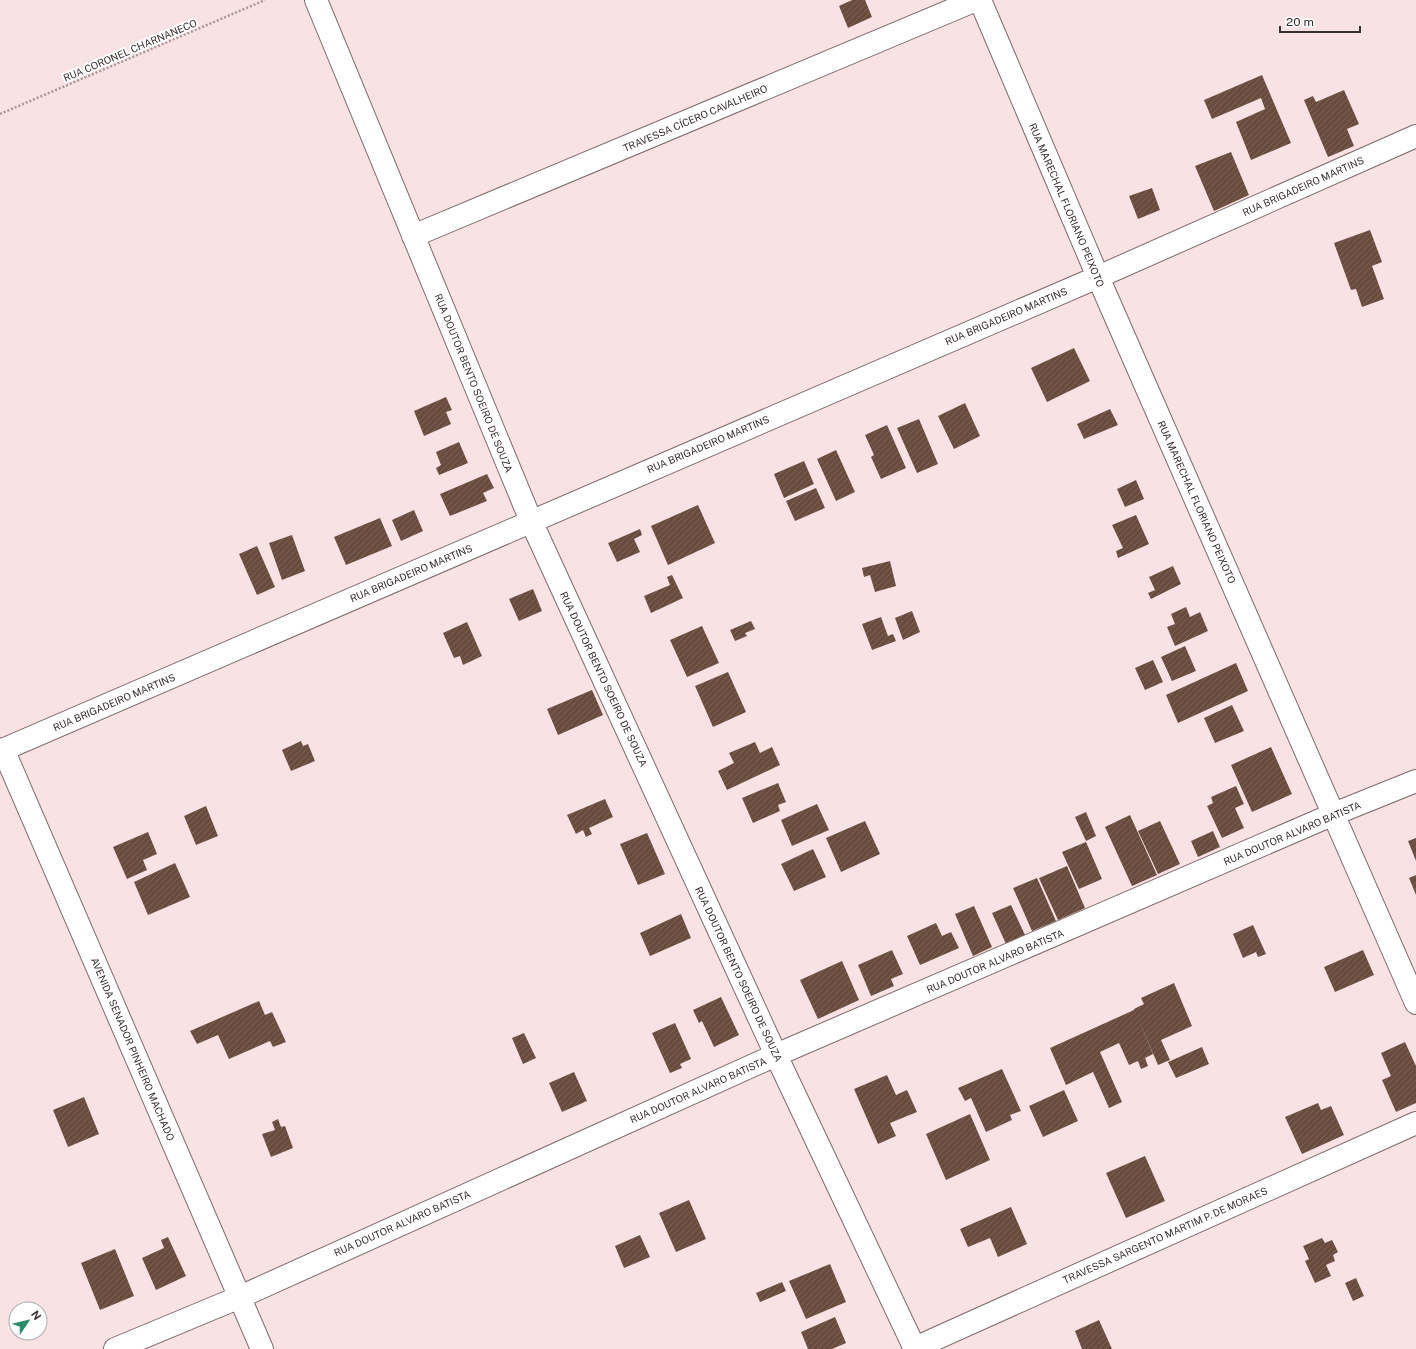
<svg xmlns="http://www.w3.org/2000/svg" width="1416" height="1349" font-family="'Public Sans',sans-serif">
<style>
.building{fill:url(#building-hatch)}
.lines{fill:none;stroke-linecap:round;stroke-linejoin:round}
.minor-casing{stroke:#7d6a6b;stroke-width:24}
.path{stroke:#a79696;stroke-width:2.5;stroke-dasharray:2 2;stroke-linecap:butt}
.minor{stroke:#fff;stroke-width:22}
.labels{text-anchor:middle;stroke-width:4;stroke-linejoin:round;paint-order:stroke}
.street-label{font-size:10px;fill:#382f2f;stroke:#fff}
</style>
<defs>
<pattern id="building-hatch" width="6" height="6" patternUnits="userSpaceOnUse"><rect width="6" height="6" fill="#6a4c3f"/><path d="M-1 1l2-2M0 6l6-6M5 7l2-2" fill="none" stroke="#7c6359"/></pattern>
</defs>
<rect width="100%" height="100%" fill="#f9e2e3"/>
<!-- building -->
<path class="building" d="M852,0H865L872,17L848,28L839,6Z
M1262,75L1291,143L1251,160L1236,122L1265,109L1261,98L1212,119L1204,100Z
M1344,90L1359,124L1347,129L1354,146L1328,157L1304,100L1313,96L1316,102Z
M1231,152L1249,195L1214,211L1195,166Z
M1152,188L1160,210L1138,219L1129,196Z
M1370,230L1382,262L1372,266L1384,299L1362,307L1356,289L1351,290L1334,243Z
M1074,348L1090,381L1047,402L1031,368Z
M446,397L452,410L446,412L451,424L424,436L414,411Z
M965,403L980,436L954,449L938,416Z
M1110,409L1118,425L1084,439L1077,424Z
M919,419L938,464L917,473L897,428Z
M887,425L906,468L881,479L871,457L874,455L865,435Z
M459,442L468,463L439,475L436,468L441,465L436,452Z
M836,450L855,492L836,501L817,459Z
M804,461L814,484L784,498L774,474Z
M487,474L494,488L483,493L487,501L450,516L440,494Z
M1136,480L1144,499L1125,507L1117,489Z
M816,488L825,508L795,521L786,501Z
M698,505L715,543L668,565L651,526Z
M414,510L423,531L401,541L392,520Z
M1136,515L1149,544L1118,558L1116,551L1123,548L1112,525Z
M380,518L392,546L346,565L334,537Z
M640,529L642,535L634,539L640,552L617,562L608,543Z
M292,535L305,571L282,580L269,543Z
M257,546L275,587L257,595L239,554Z
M890,561L896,586L875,592L870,575L864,577L862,568Z
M1173,566L1181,584L1151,599L1148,593L1155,590L1149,577Z
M672,575L683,598L651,613L644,596L670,585L667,577Z
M533,589L542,611L519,621L509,599Z
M1186,607L1190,617L1200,612L1208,631L1175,646L1167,627L1175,624L1171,614Z
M912,611L920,632L903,640L895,618Z
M881,617L888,636L893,634L896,641L872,650L862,624Z
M751,621L755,629L745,633L747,636L735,641L730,630Z
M467,622L482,656L463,665L460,656L454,658L443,633Z
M702,626L719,663L687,677L670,640Z
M1185,646L1196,671L1172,681L1161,657Z
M1153,660L1163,682L1145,690L1135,668Z
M1236,663L1248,691L1178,723L1166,695Z
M728,672L746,712L713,727L695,686Z
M592,690L603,715L558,735L547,709Z
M1232,705L1244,731L1215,743L1204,718Z
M301,741L303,746L308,744L315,761L291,771L282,750Z
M755,742L760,753L772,747L780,765L727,790L718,771L734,763L729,753Z
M1271,747L1292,794L1252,812L1231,765Z
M778,783L786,802L778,805L780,811L753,823L742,798Z
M1236,786L1244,804L1235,808L1244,828L1222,838L1207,806L1213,803L1211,797Z
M605,799L613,817L589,828L592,834L586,837L583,830L576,834L567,815Z
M817,804L829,830L792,846L781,820Z
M206,806L218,836L196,845L184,816Z
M1086,812L1096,836L1086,841L1075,817Z
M1130,815L1157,875L1132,886L1105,827Z
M865,821L880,854L841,872L826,838Z
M1160,821L1180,864L1158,874L1138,831Z
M1213,831L1220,847L1198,857L1191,841Z
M148,832L157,854L143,860L147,870L127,879L113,847Z
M647,833L665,874L638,885L620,844Z
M1416,838V861L1408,841Z
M1086,842L1102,879L1079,889L1062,852Z
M813,849L826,877L794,891L781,864Z
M175,863L190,897L148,915L134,882Z
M1067,866L1085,908L1058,920L1039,878Z
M1416,875V895L1409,878Z
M1037,878L1056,921L1032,931L1013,888Z
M1011,905L1025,935L1006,944L992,913Z
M974,906L992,947L973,956L955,914Z
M681,914L691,938L650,956L640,933Z
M936,923L942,936L951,932L959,948L920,965L907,936Z
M1253,925L1266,954L1258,957L1256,952L1243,958L1233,934Z
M892,950L903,974L891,979L894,986L871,996L858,965Z
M1363,950L1374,975L1335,992L1324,967Z
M842,961L859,1000L818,1019L800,980Z
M1174,983L1192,1026L1161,1040L1170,1060L1158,1065L1136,1014L1153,1054L1145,1058L1148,1066L1141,1069L1138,1061L1129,1065L1119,1043L1100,1052L1122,1102L1109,1108L1093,1072L1066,1085L1050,1048L1134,1010V1009L1144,1004L1141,998Z
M721,997L739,1035L714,1047L702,1021L699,1023L693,1010Z
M259,1001L265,1015L272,1012L286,1042L273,1047L270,1041L229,1059L218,1035L197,1044L190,1031Z
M675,1023L691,1059L680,1064L682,1068L670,1073L652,1033Z
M524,1033L536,1058L523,1064L512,1038Z
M1405,1042L1416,1066V1103L1396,1112L1382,1080L1391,1076L1381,1053Z
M1202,1047L1209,1064L1176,1078L1168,1062Z
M1002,1069L1021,1111L1010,1115L1012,1120L986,1132L971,1098L965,1101L958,1088Z
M574,1072L587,1101L562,1112L549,1083Z
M887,1075L896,1095L907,1090L917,1112L890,1123L896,1136L878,1144L854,1089Z
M1064,1090L1078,1121L1043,1137L1029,1106Z
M84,1097L99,1134L68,1147L53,1110Z
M1318,1103L1321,1110L1331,1106L1344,1135L1302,1154L1285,1117Z
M970,1114L990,1160L946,1180L926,1134Z
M278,1119L281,1127L285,1126L293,1148L271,1157L262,1134L275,1130L272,1122Z
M1145,1156L1165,1201L1126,1218L1106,1173Z
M689,1200L706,1239L676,1252L659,1213Z
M1011,1207L1027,1244L998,1257L990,1238L968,1247L960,1229Z
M640,1235L650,1257L624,1268L615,1246Z
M168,1237L186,1276L156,1290L142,1258L164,1248L161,1240Z
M1322,1238L1325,1243L1332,1240L1338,1252L1333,1255L1335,1261L1326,1265L1331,1276L1315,1283L1305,1261L1309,1259L1303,1246Z
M115,1249L134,1296L100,1310L81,1263Z
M830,1264L846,1302L806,1319L789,1281Z
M1356,1278L1364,1296L1353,1301L1345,1283Z
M782,1282L786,1291L760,1302L756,1293Z
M835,1317L846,1343L832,1349H808L801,1332Z
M1099,1320L1112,1349H1082L1075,1331Z"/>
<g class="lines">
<defs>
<path id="minor" d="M316,0L531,521L776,1055L915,1349
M980,0L1098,277L1416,1003
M413,236L976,0
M3,749L262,1349
M0,751L1098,277L1416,136
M915,1348L1416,1123
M115,1349L240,1297L776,1055L1334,814L1416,781"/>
</defs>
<!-- minor casing -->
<use href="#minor" class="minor-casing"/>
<!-- path -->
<path class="path" d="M0,114L265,0"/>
<!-- minor -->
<use href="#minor" class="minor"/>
</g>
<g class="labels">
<!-- street labels -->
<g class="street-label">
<text transform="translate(130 50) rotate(-23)" y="4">RUA CORONEL CHARNANECO</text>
<text transform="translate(695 118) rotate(-23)" y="4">TRAVESSA CÍCERO CAVALHEIRO</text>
<text transform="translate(1303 186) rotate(-24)" y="4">RUA BRIGADEIRO MARTINS</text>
<text transform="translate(1067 205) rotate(67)" y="4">RUA MARECHAL FLORIANO PEIXOTO</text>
<text transform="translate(1006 316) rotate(-23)" y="4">RUA BRIGADEIRO MARTINS</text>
<text transform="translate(474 383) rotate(68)" y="4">RUA DOUTOR BENTO SOEIRO DE SOUZA</text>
<text transform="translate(708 444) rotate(-23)" y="4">RUA BRIGADEIRO MARTINS</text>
<text transform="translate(1197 502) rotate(66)" y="4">RUA MARECHAL FLORIANO PEIXOTO</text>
<text transform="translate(411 573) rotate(-23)" y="4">RUA BRIGADEIRO MARTINS</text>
<text transform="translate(604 679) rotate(65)" y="4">RUA DOUTOR BENTO SOEIRO DE SOUZA</text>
<text transform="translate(114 702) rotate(-23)" y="4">RUA BRIGADEIRO MARTINS</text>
<text transform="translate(1292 833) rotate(-23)" y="4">RUA DOUTOR ALVARO BATISTA</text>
<text transform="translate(995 961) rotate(-23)" y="4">RUA DOUTOR ALVARO BATISTA</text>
<text transform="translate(739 974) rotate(65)" y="4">RUA DOUTOR BENTO SOEIRO DE SOUZA</text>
<text transform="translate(133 1049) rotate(67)" y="4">AVENIDA SENADOR PINHEIRO MACHADO</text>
<text transform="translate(698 1090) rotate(-24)" y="4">RUA DOUTOR ALVARO BATISTA</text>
<text transform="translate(402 1223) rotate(-24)" y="4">RUA DOUTOR ALVARO BATISTA</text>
<text transform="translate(1165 1235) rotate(-24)" y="4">TRAVESSA SARGENTO MARTIM P. DE MORAES</text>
</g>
</g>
<!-- north arrow -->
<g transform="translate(28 1321) rotate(55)"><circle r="19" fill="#ffffff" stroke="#afacac"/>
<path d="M0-3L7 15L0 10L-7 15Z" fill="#288d68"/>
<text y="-6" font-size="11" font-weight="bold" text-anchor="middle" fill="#382f2f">N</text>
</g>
<!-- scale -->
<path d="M1280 26v6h80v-6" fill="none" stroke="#382f2f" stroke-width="2"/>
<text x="1286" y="26" font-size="12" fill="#382f2f" stroke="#ffffff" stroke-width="3" paint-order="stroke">20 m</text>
</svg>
